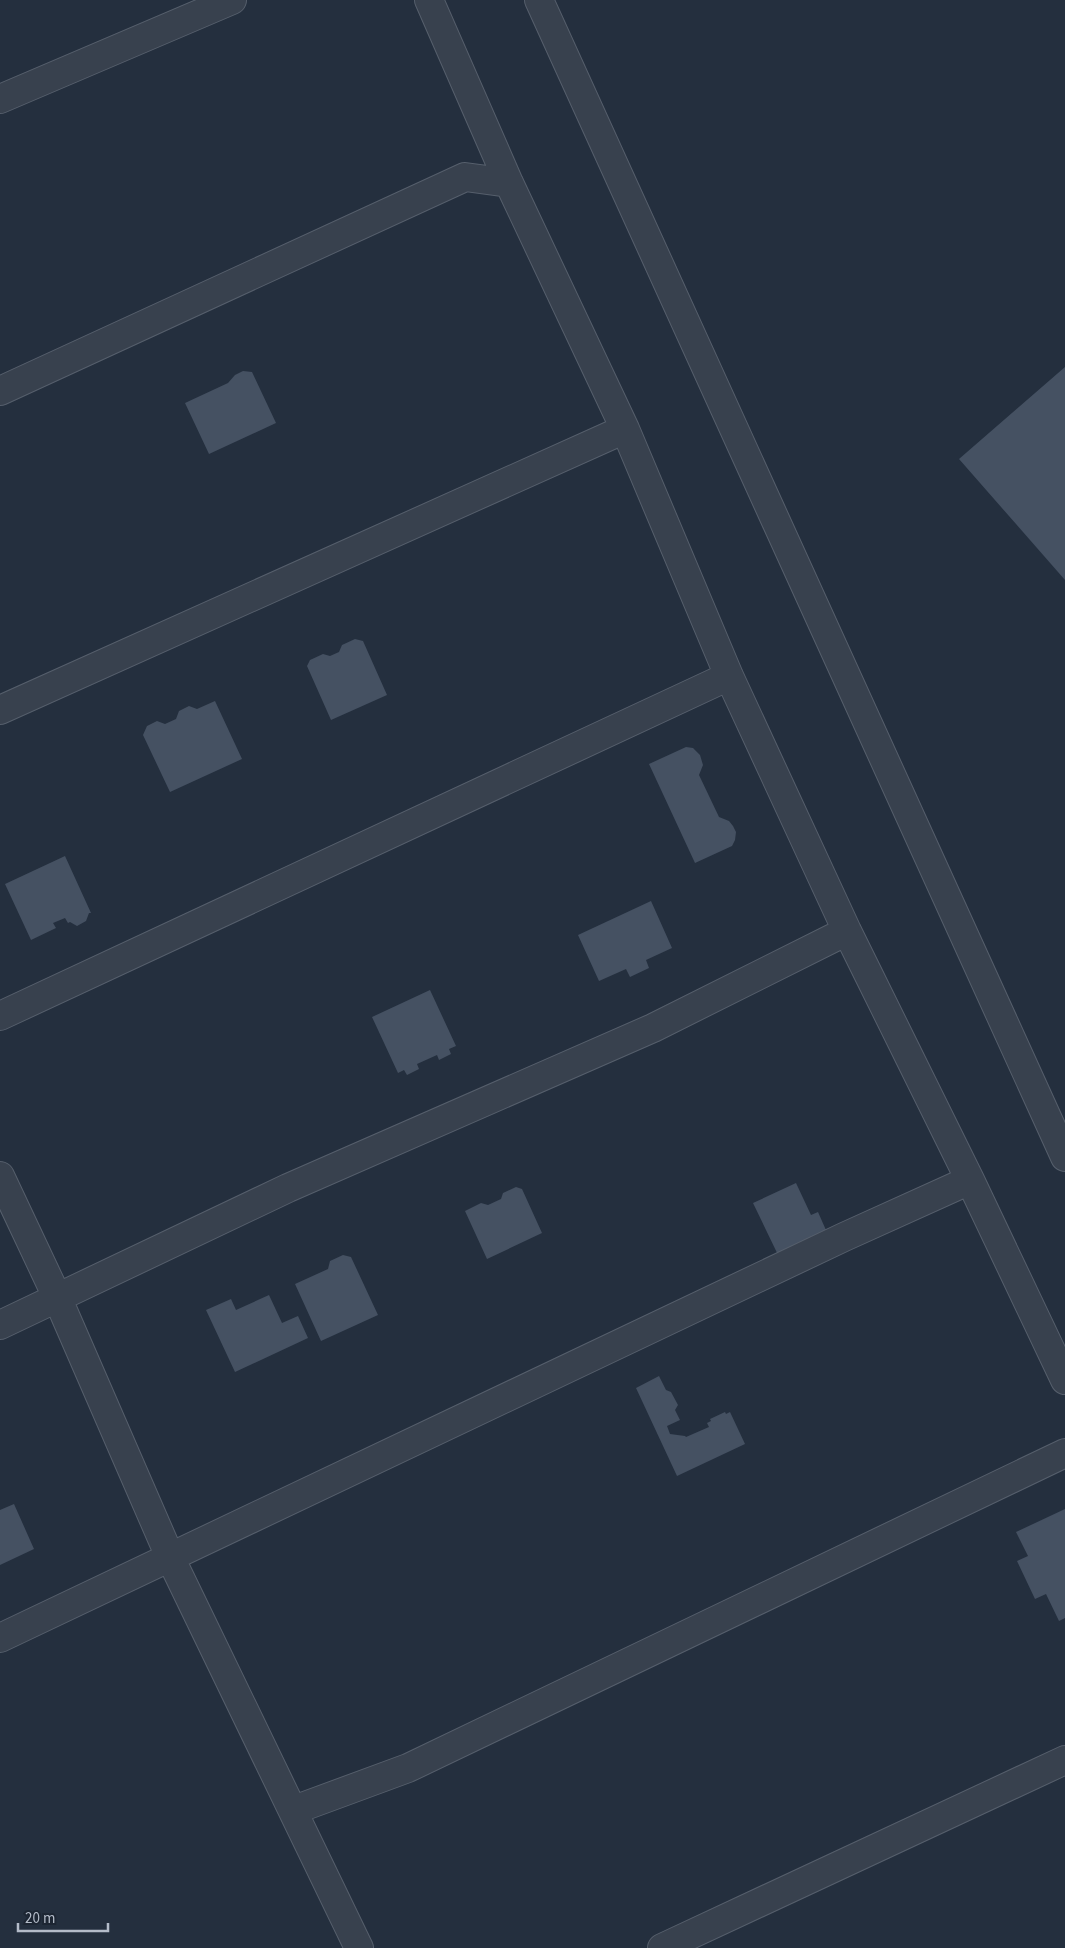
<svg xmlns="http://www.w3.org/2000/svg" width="1065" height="1948" font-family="'Source Sans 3',sans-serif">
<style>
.building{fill:#455162}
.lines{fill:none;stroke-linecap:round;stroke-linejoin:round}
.minor-casing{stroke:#565f6c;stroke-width:30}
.minor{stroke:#38414e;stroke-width:28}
</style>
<rect width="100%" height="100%" fill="#242f3e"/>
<!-- building -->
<path class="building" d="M1065,367V580L959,459Z
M243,371L252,372L276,423L209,454L185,403L228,383L235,375Z
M355,639L363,641L387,695L331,720L307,666L310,660L323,654L330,656L339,652L342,645Z
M215,701L242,759L170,792L143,735L147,726L157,721L165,724L176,719L179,711L189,706L197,709Z
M686,747L693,748L700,755L703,765L699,775L719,817L729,821L733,826L736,832L735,840L732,846L695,863L649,764Z
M65,856L91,913H89L86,921L77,926L70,922L68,923L65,918L53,923L56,928L31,940L5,884Z
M651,901L672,948L646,960L649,968L630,977L626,969L599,981L578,935Z
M430,990L456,1046L449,1049L451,1054L439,1060L437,1055L417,1064L419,1069L407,1075L404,1070L398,1073L372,1017Z
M796,1183L811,1215L818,1212L829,1237L780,1259L753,1203Z
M516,1187L522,1189L542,1233L487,1259L465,1211L481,1203L488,1205L501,1199L503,1193Z
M343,1255L351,1257L378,1315L321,1341L295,1284L328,1269L330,1261Z
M269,1295L282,1323L298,1316L308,1338L235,1372L206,1310L231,1299L236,1310Z
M659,1376L666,1390L671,1392L678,1405L675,1410L680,1420L667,1426L670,1434L685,1436L686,1437L709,1427L707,1423L711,1421L710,1419L725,1412L726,1414L730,1412L745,1444L677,1476L636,1388Z
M14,1504L34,1549L0,1565V1510Z
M1065,1509V1618L1059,1621L1046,1594L1035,1599L1017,1561L1028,1556L1016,1532Z"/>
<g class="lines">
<defs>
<path id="minor" d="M429,0L509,183L625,429L729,676L847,931L970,1180L1065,1380
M539,0L1065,1157
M0,99L232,0
M0,391L465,177L509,183
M0,710L625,429
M0,1016L729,676
M0,1176L57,1297L170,1557L359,1948
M0,1325L288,1188L653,1028L847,931
M0,1638L844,1237L970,1180
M294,1810L408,1768L1065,1453
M662,1948L1065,1760"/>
</defs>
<!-- minor casing -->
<use href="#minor" class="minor-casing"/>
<!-- minor -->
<use href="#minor" class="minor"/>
</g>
<!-- scale -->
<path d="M18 1923v8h90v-8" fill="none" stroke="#b4bcc9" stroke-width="2.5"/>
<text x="25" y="1923" font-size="15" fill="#b4bcc9" stroke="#1d2633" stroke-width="4" paint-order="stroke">20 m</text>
</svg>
